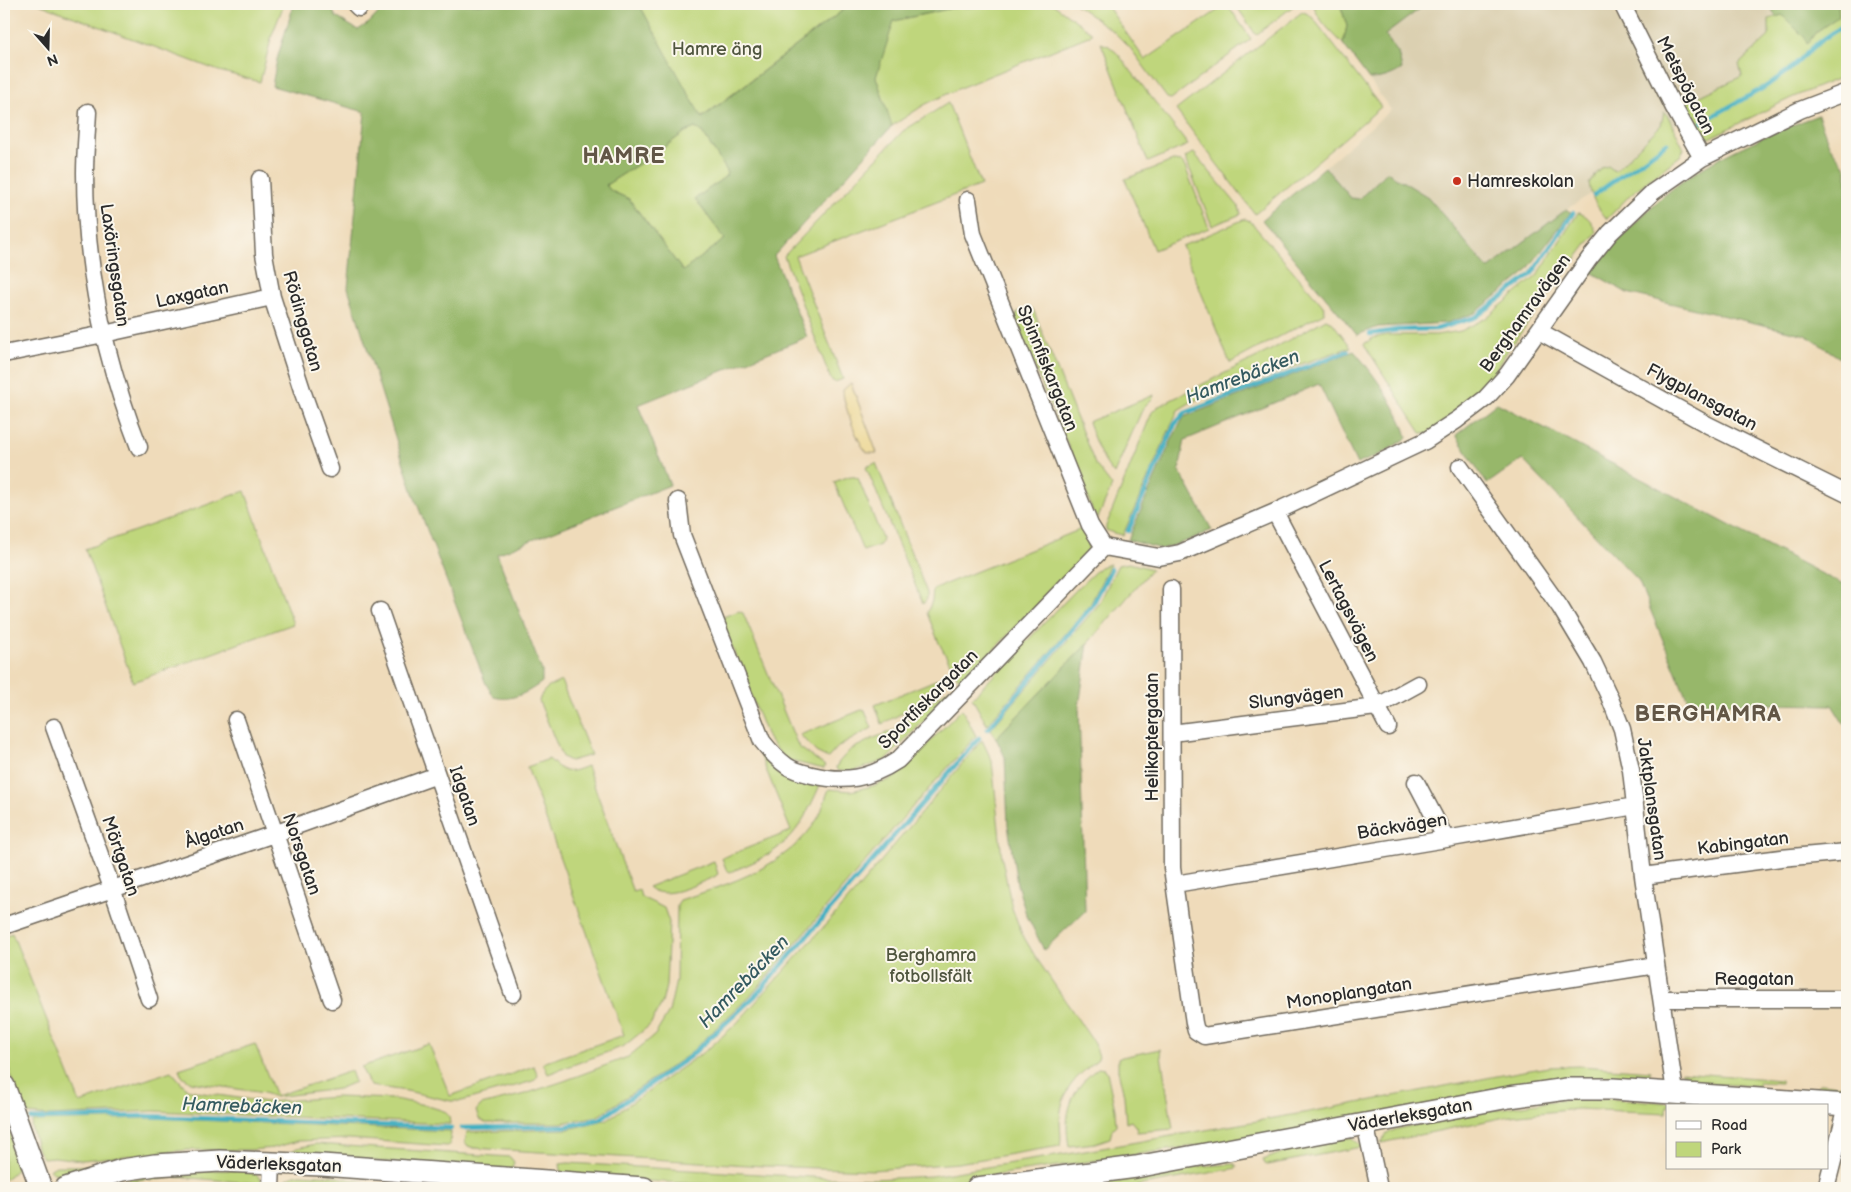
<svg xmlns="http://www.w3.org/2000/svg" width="1851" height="1192" font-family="'Balsamiq Sans',sans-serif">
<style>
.built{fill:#dbd0b1}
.green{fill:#bfd67b;stroke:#758053}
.forest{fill:#97b76b;stroke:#61714b;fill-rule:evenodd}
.sand{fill:#eeda9e;stroke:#8c8264}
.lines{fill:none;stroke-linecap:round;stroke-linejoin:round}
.stream{stroke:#44b0c2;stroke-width:4.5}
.minor-casing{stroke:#70695d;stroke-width:19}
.tertiary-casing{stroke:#70695d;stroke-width:24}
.minor{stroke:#fff;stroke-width:16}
.tertiary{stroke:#fff;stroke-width:21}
.poi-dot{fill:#c8321e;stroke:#fbf7ec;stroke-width:2}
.labels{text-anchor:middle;stroke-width:4;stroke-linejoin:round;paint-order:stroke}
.park-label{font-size:18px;fill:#50563f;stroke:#fbf7ec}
.street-label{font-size:18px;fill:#2b2b2b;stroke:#fbf7ec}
.poi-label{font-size:18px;fill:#2b2b2b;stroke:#fbf7ec;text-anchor:start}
.water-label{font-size:19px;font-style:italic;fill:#345a60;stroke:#fbf7ec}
.district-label{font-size:22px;font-weight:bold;letter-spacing:1px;fill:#625646;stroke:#fbf7ec}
</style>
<rect width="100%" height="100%" fill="#fbf7ec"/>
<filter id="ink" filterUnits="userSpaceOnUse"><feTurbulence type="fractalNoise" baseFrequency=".02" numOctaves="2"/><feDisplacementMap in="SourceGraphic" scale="10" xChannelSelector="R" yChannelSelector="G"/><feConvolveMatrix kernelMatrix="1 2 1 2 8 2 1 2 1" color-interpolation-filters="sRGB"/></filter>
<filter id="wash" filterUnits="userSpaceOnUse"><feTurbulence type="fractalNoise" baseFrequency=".0096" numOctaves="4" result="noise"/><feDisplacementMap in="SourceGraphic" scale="20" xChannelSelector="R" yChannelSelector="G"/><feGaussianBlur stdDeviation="1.12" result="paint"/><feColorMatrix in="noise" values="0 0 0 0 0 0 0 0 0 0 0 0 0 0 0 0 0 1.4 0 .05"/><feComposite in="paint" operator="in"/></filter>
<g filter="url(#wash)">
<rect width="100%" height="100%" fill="#efdbba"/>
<!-- built -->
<path class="built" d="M1426,4H1610L1620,22L1655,4H1769L1797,60L1671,127L1589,195L1567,209L1488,269L1398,325L1378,327L1357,335L1262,220L1391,110L1349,52L1385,35Z"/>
<!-- green -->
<path class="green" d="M39,4H284L272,35L260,82L219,71Z
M639,4H851L701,118Z
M1018,4H1053L1091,32V35L962,87L924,105L892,126L876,77L893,21L952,8Z
M1075,4H1106L1145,60L1227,4L1251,39L1171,99L1167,98L1131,49L1114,32Z
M1235,4H1296L1256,35Z
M1314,4H1340L1347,26L1343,44C1334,34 1315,18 1314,4Z
M1838,4H1847V75L1791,98L1709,138L1702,135L1686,103L1742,76L1739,64L1769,36V19L1782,15L1805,38L1807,43L1816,32L1838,16Z
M1302,12L1306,13L1313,18L1381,107L1255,214L1176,110Z
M1101,43L1109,46L1118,54L1188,145L1148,162Z
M948,103L981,185L795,256L843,379L835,382L831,380L784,256L903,131Z
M1664,112L1668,116L1684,149L1680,156L1632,193L1607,219C1597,207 1591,198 1589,183L1602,168L1608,166L1615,171L1661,125Z
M695,128L702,132L727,171L726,176L695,199L725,239L683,271L629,199L611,191L606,185L659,151L685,132Z
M1194,153L1239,207L1241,214L1212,226L1185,157Z
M1173,161L1182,162L1186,169L1209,228L1154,250L1125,179Z
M1578,213C1588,215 1592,222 1596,232L1508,350L1488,382L1463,407L1427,434L1421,433L1364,344L1373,338L1387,335H1436L1461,331L1486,318L1537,276Z
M1245,219L1250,221L1325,308L1324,313L1230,363L1182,246Z
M1030,307L1033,309L1095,464L1112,486L1098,518L1093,513L1080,474L1014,319L1018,312Z
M1326,319L1332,322L1351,347L1193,401L1178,410L1123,535L1113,533L1106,530V526L1152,412L1157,407L1269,351Z
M1154,395L1153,398L1143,408L1114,474C1100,458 1095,441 1088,422Z
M876,463L927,593V599L923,604L866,467Z
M850,476L858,478L882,538L880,545L863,551L834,482Z
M245,491L293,624L133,682L85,549Z
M1084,528L1089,542L1088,553L967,677L963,680L958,678L939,643L927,613L932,601L933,589Z
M1129,563L1152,569L1088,643L996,738L991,729L1099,604L1118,565Z
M1110,564L1090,605L987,725L972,698L1078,588L1100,567Z
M739,611L743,613L796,741L799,747L825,766L824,769L786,760L768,739L723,624V617Z
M943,677L942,681L910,709L882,724L875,705Z
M561,681L591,755L570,761L562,757L539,701C543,688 549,687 561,681Z
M950,688L952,692L886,760L854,771H838L836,768L839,762L850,750L874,738L897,729L915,713Z
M864,709L872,728L838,747L828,758L816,752L800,735Z
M962,709L976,736L907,813L754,992L687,1056L598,1116L561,1123H485L479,1119L476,1111L481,1105L525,1094L564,1081L628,1057L655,1035L669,1012L676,981L677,906L680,900C730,884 790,865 818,818C823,809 825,798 829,789L851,791L876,785L894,778Z
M982,740L992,761L1002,859L1012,908L1022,934L1035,956L1094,1043L1099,1056L1097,1060C1074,1079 1061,1090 1060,1122C1060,1130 1062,1139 1060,1146L958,1163L873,1170L764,1166L474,1148L468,1146L465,1142L467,1132L569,1129L608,1119L708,1049L737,1023L856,891Z
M759,752L819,782L820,785C797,838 784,851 730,872L726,869L722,858L791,831Z
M549,759C565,774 567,774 587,766L633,892L639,890L641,897L664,908L669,922L666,986L662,1003L650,1025L624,1046L548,1074L543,1063L624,1035L527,767Z
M714,861L718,874L714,877C696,884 664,902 648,887Z
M12,933L80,1103L171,1071L187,1089L203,1093L267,1102L337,1097L394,1099L425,1105L444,1111L449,1116L450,1124L154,1111L50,1116L28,1114L22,1106L4,1055V936Z
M255,1044L276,1096L351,1071L355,1082L338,1089L275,1097L264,1093L191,1082L181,1075L179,1069Z
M429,1044L450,1096L534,1066L538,1076L533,1081L462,1101H451L407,1091L370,1086L361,1067Z
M1160,1049L1173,1129L1137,1132L1136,1127L1131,1121L1126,1123L1124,1096L1118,1070V1059L1122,1057Z
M1581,1066L1651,1071L1647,1078L1641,1081L907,1188C869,1188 831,1190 793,1188C716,1185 639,1181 562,1176L560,1164L568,1163L828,1178L875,1179L931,1176L1068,1154L1326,1109L1518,1072L1549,1067Z
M1098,1068L1105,1069L1107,1072L1115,1110L1116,1126L1112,1130L1110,1138L1095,1143L1069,1146C1063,1114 1071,1088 1098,1068Z
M1680,1072L1781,1080V1083L1759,1082L1758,1086L1690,1083Z
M1822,1083L1847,1086V1095L1817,1091L1812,1089Z
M1585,1098L1637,1100L1704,1106H1667V1113L1577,1109L1510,1116L1381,1143C1386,1130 1397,1129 1410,1126C1468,1115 1525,1102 1585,1098Z
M4,1114L13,1142L18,1169L4,1180Z
M149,1118L451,1131L450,1145L447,1146L349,1139L298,1141L273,1148L251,1150H188L82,1160L54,1157L43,1158L38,1151L31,1126L33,1121Z
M1345,1137L1353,1139L1362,1146L1361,1147L1267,1165L1265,1164L1263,1160L1305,1144Z
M316,1144L510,1157L514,1162L511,1171L292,1155V1151L297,1148Z
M1235,1164L1237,1168L1125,1188H1049L1200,1166Z
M56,1166H104C85,1173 68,1183 49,1170Z
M199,1170H246L256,1174L265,1184L178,1177L150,1180L149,1178L102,1188H91L113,1181Z
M299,1174L332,1176L369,1183L372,1185V1188L282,1185C286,1178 291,1176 299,1174Z"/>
<!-- forest -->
<path class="forest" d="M294,4H329L336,17L358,30L369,23L387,4H639L702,118L851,4H1018L952,8L894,21L876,77L892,126L774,256L807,337L638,405L670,485L497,554L542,671V682C529,692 511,702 494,697L486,684L413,493L348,288L365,112L272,86L277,59ZM695,128L702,132L727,171L726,176L695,199L725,239L683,271L629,199L611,191L606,185L659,151L685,132Z
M1340,4H1426L1385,35L1398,53L1402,69C1391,76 1382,79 1369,79L1343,44L1347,26Z
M1769,4H1838L1839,16L1816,32L1807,44L1805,38L1782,15L1776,17Z
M1818,115L1829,145L1847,169V363L1806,335L1627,293L1591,272C1616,243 1641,214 1671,190C1715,155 1768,135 1818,115Z
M1325,167L1351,198L1359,199L1387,172L1428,197L1488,269L1567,209L1571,212L1524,274L1475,313L1447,323L1378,327L1357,335L1262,220Z
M1354,351C1371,370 1403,414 1407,438L1383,453L1357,464L1319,384L1185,440L1179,470L1212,530L1187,541L1162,549L1128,540L1173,437L1184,417Z
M1497,403L1847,587V729L1832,705L1689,703L1638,580L1522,459L1487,484L1456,435Z
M1088,643L1079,707L1085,911L1044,950L1026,914L1017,884L1008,825L1005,757L996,738Z"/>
<!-- sand -->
<path class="sand" d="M851,383L877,453C873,453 869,454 866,451C858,444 842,400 843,390Z"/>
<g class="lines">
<!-- stream -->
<path class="stream" d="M1702,122L1765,87L1789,70L1819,42L1847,23
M1594,195L1667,143
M1370,334L1397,330L1437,329L1476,317L1531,275L1573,213
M1128,531L1175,424L1185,413L1348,351
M988,729L1092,606L1111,569
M31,1119L145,1116L451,1128
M462,1128L568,1126L600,1119L688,1058L756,995L979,738"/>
</g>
</g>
<g filter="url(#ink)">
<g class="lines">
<defs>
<path id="minor" d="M355,4L359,8
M1622,4L1673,106L1702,158
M88,112C87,132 85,153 85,173C85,267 105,360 139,447
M260,179L264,254L272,297L303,393L330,469
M968,200L973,234L1090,525L1104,547
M1539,331L1708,425L1847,494
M4,354L104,334L272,297
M1460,467L1560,607L1593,662L1609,696L1622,729L1631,770L1643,876L1675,1092
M678,501L682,535L762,741C769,750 777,759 787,766C794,771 804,773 812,775C845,783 869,779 898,760L1104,547
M1275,512L1388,727
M1104,547L1159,557L1180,553L1275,512L1425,441L1457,420L1486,398L1507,375L1589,259L1610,233L1653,192L1702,158L1800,110L1847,92
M1171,589L1172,868L1194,1023L1196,1031L1204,1036L1656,965
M380,611L513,994
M236,720L332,1000
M54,727L112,888L149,999
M1172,733L1376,707L1418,684
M1416,782L1446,839
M1643,876L1781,858L1847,852
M1175,884L1446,839L1635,806
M4,926L274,834L437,775
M1662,999H1847
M1365,1123L1379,1188
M271,1188L272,1164
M1826,1188L1847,1106"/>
<path id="tertiary" d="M4,1086L41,1188
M66,1188L122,1170L155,1165L220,1161L322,1165L644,1188
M977,1188L1136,1167L1509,1097L1567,1089H1613L1847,1105"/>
</defs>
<!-- minor casing -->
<use href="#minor" class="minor-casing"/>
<!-- tertiary casing -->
<use href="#tertiary" class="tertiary-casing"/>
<!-- minor -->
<use href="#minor" class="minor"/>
<!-- tertiary -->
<use href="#tertiary" class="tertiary"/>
</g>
</g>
<!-- markers -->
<circle class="poi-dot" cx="1457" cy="181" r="5"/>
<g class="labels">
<!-- park labels -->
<g class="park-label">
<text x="717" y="55">Hamre äng</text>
<text x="931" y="961">Berghamra<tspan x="931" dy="21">fotbollsfält</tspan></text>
</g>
<!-- street labels -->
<g class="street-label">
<text transform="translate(1686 85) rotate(63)" y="6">Metspögatan</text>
<text transform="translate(115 265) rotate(82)" y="6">Laxöringsgatan</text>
<text transform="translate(192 294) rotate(-12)" y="6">Laxgatan</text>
<text transform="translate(1525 313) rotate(-54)" y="6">Berghamravägen</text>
<text transform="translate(303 321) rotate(74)" y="6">Rödinggatan</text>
<text transform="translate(1048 368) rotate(68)" y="6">Spinnfiskargatan</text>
<text transform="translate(1702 397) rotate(28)" y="6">Flygplansgatan</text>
<text transform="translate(1349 611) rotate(63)" y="6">Lertagsvägen</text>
<text transform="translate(1296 697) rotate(-7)" y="6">Slungvägen</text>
<text transform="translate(928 699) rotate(-45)" y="6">Sportfiskargatan</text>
<text transform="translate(1152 737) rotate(-90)" y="6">Helikoptergatan</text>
<text transform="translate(465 796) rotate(71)" y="6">Idgatan</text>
<text transform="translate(1652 799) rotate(82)" y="6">Jaktplansgatan</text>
<text transform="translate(1402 826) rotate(-9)" y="6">Bäckvägen</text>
<text transform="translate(214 833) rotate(-18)" y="6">Ålgatan</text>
<text transform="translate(1743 843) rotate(-7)" y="6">Kabingatan</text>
<text transform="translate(302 854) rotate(71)" y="6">Norsgatan</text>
<text transform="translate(121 856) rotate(71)" y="6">Mörtgatan</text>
<text x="1754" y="985">Reagatan</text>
<text transform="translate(1349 993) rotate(-9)" y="6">Monoplangatan</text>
<text transform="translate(1410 1115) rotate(-10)" y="6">Väderleksgatan</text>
<text transform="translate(279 1164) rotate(2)" y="6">Väderleksgatan</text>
</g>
<!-- poi labels -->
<g class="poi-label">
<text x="1467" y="187">Hamreskolan</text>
</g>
<!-- water labels -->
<g class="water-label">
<text transform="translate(1242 376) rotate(-21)" y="7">Hamrebäcken</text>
<text transform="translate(743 981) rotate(-46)" y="7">Hamrebäcken</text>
<text transform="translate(242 1105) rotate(2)" y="7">Hamrebäcken</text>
</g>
<!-- district labels -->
<g class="district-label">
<text x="624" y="163">HAMRE</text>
<text x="1708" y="721">BERGHAMRA</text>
</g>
</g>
<!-- margin -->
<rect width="1851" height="1192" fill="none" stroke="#fbf7ec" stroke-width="20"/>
<!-- legend -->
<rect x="1666" y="1104" width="162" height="65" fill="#fbf7ec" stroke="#a8a59f"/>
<rect x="1676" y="1121" width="25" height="8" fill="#ffffff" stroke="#a8a59f"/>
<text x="1711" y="1130" font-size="15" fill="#2b2b2b">Road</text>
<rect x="1676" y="1142" width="25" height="15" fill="#bfd67b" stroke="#a8a59f"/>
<text x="1711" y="1154" font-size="15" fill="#2b2b2b">Park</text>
<!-- north arrow -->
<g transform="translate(48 48) rotate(160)" stroke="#fbf7ec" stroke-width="4" paint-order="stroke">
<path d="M0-4L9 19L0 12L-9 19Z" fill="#2b2b2b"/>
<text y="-8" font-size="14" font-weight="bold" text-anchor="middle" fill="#2b2b2b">N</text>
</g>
</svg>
